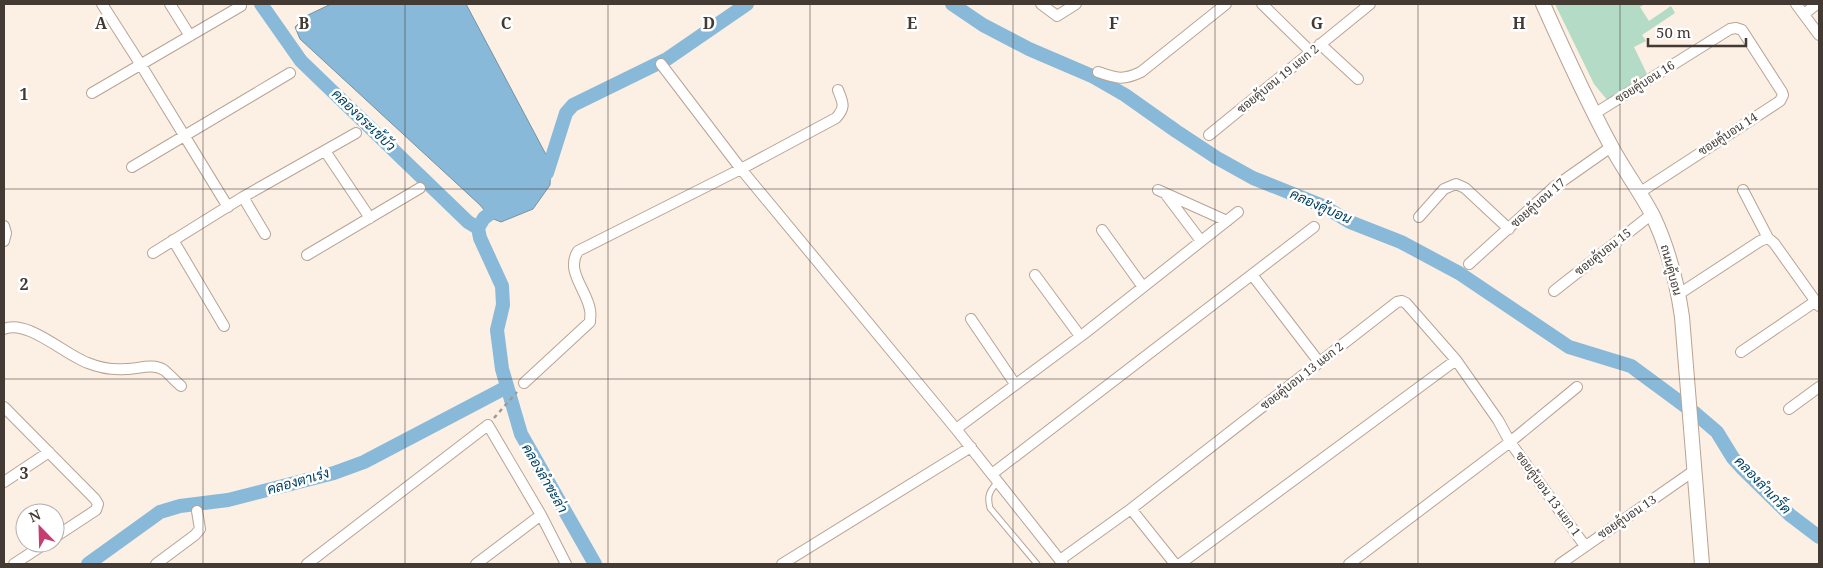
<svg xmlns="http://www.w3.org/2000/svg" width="1823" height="568" font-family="'Noto Serif',Sarabun,serif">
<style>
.green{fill:#b4dbc6}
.water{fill:#89b9d8;stroke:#7493a6}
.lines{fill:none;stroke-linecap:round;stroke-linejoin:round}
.canal{stroke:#89b9d8;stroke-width:14}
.service-casing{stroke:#b8a493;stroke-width:7}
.minor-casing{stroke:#b8a493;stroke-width:12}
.secondary-casing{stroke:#b8a493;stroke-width:16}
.path{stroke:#a2988f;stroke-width:2.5;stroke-dasharray:4 4;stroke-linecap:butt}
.service{stroke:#fff;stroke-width:5}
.minor{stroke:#fff;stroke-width:10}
.secondary{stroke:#fff;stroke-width:14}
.grid{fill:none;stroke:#423a33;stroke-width:1;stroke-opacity:0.55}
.labels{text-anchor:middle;stroke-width:5;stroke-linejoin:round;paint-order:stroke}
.street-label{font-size:12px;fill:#423a33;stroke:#fff}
.water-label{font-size:14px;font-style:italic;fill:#004160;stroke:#fff}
.grid-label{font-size:16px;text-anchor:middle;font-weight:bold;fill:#423a33;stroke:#fff;stroke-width:5;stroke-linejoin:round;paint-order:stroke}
</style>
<rect width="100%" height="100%" fill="#fcefe4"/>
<!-- green -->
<path class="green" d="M1555,4H1645L1640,7L1649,21L1671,6L1675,13L1642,35L1646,41L1634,47L1647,74L1609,102L1594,84Z"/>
<!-- water -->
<path class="water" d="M331,4H466L551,164L550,185L533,209L501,222L491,218L480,205L300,39L295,27L306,16Z"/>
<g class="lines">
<!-- canal -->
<path class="canal" d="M261,4L301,61L468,222L478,228
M952,4L983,25L1029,49L1092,76L1125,95L1176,131L1217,158L1253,178L1323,206L1350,222L1401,242L1459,273L1569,347L1631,366L1696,414L1717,432L1733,458L1743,469L1790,515L1819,537
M540,178L547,173L566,113L573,105L667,59L747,4
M478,228L480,238L502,286L503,305L497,330L502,369L521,434L595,564
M478,228L484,218L502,205
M88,564L160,512L180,506L228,500L334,473L364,462L507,387"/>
<defs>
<path id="service" d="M998,482C989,491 987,496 990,508L1037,564"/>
<path id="minor" d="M102,4L141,65L228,207
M170,4L190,36
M1041,4L1057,16L1076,4
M1262,4L1310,51
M1796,4L1819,35
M1804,14L1817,4
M1320,44L1358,79
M661,64L741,169L956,429L1063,564
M1098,72C1117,78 1122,81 1141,72L1226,4
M92,93L241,6
M1594,114L1730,29L1736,28L1742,30L1782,92L1783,95L1780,101L1639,193
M1209,135L1370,4
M325,151L370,218
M132,167L290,73
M1158,190L1227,221
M1743,190L1768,238
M1167,196L1201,241
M243,197L265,234
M1419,217L1444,189L1456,184L1465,188L1509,229
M1102,230L1143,287
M173,240L224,326
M4,241L6,233L4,226
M153,253L243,197L356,133
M307,255L420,188
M1469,264L1554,187L1611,147
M1035,275L1080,336
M1253,276L1319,362
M1554,291L1652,214
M1679,294L1760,241L1768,238L1774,243L1819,306
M971,319L1015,384
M4,329C28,319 65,355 88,363C100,368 112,370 126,369C138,369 153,363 164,370C170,375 175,381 181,386
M1741,352L1816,301
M524,383L590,322C590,318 591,314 590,310C587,290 565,271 578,251L741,169L836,118C846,107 843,103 838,90
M4,407L95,499L98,504L96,510L55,537
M1789,409L1819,387
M956,429L1085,333L1238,212
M992,474L1314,227
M4,482L49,452
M1131,509L1175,564
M1060,560L1131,509L1397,302L1402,301L1406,303L1456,360L1498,420L1510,442L1585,546
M14,564L46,543
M156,564L195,535L200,529L197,511
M307,564L488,425L541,515L566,564
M476,564L541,515
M782,564L971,447
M1180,564L1456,360
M1349,564L1510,442L1577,387
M1560,564L1695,470"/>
<path id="secondary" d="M1543,4C1564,51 1585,98 1610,144C1623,169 1640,191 1653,216C1668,248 1677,282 1682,317L1702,564"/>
</defs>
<!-- service casing -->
<use href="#service" class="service-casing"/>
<!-- minor casing -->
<use href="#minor" class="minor-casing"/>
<!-- secondary casing -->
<use href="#secondary" class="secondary-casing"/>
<!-- path -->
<path class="path" d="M494,418L517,392"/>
<!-- service -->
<use href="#service" class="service"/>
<!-- minor -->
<use href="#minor" class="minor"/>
<!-- secondary -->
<use href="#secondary" class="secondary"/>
</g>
<!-- grid -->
<path class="grid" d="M203,4V564M405,4V564M608,4V564M810,4V564M1013,4V564M1215,4V564M1418,4V564M1620,4V564M4,189H1819M4,379H1819"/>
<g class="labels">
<!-- street labels -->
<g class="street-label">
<text transform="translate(1278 79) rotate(-39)" y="4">ซอยคู้บอน 19 แยก 2</text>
<text transform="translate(1645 82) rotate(-32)" y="4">ซอยคู้บอน 16</text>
<text transform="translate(1728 134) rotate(-33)" y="4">ซอยคู้บอน 14</text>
<text transform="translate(1538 203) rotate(-41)" y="4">ซอยคู้บอน 17</text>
<text transform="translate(1603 252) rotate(-38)" y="4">ซอยคู้บอน 15</text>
<text transform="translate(1671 270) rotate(75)" y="4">ถนนคู้บอน</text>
<text transform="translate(1302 376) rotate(-38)" y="4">ซอยคู้บอน 13 แยก 2</text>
<text transform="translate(1548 494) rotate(54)" y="4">ซอยคู้บอน 13 แยก 1</text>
<text transform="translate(1627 517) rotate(-34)" y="4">ซอยคู้บอน 13</text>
</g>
<!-- water labels -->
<g class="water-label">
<text transform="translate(364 120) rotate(44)" y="5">คลองจระเข้บัว</text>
<text transform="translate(1321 206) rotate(24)" y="5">คลองคู้บอน</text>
<text transform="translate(545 478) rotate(60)" y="5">คลองลำชะล่า</text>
<text transform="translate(298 481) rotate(-16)" y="5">คลองตาเร่ง</text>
<text transform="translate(1763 485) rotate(46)" y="5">คลองลำเกร็ด</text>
</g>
</g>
<g class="grid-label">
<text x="101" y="29">A</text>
<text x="304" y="29">B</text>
<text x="506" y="29">C</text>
<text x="709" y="29">D</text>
<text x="912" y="29">E</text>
<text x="1114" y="29">F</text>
<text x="1317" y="29">G</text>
<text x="1519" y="29">H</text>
<text x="24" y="100">1</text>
<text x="24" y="290">2</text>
<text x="24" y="479">3</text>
</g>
<!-- border -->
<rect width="1823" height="568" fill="none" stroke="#423a33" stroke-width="10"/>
<!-- north arrow -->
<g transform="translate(40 528) rotate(337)"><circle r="24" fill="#ffffff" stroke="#b3b0ad"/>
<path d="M0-4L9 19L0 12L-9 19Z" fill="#c83d71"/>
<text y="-8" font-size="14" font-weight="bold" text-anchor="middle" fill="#423a33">N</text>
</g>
<!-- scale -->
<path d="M1648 38v8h98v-8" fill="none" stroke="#423a33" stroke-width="2.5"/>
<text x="1656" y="38" font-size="15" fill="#423a33" stroke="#ffffff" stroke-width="4" paint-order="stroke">50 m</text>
</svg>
